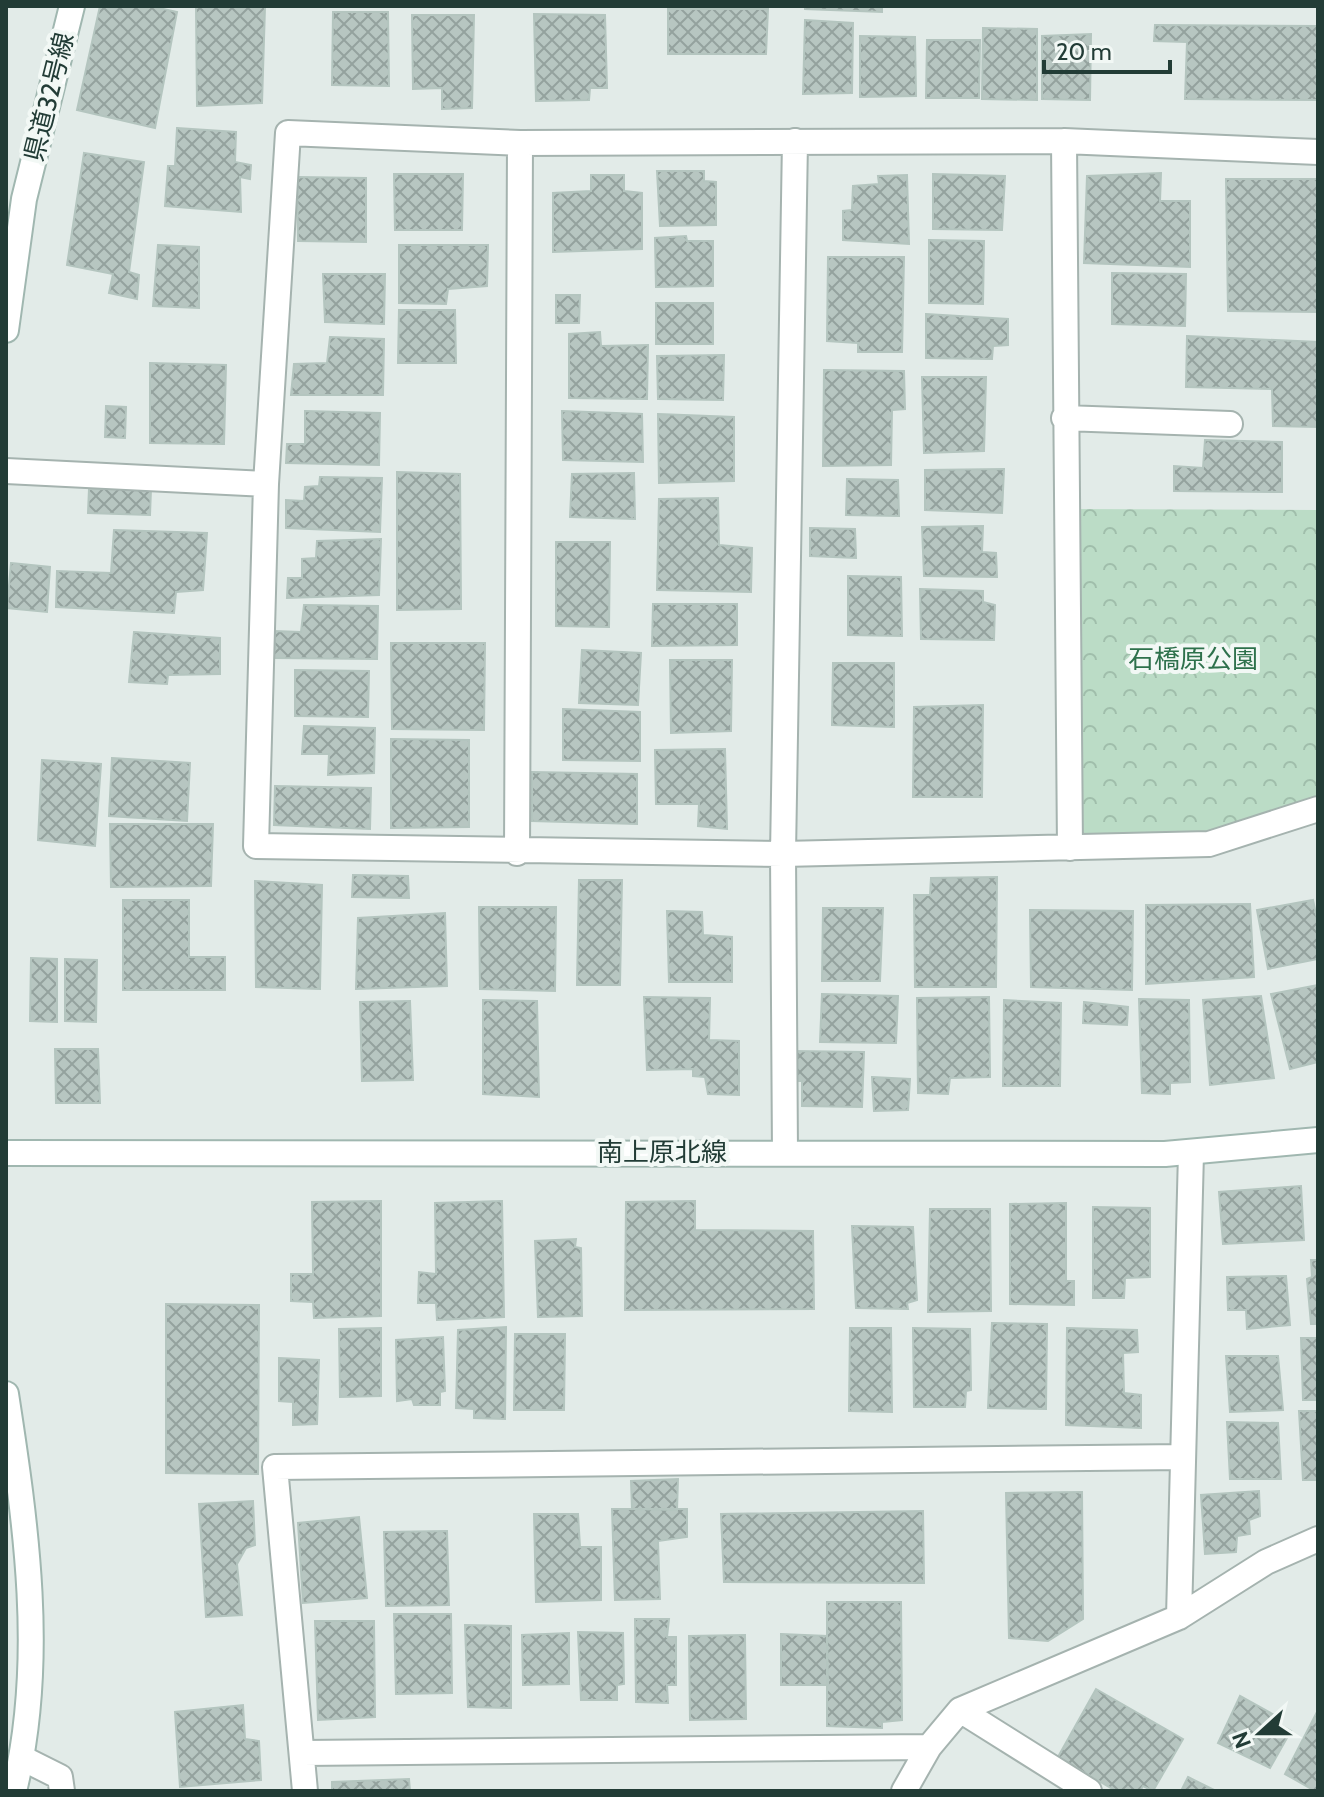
<svg xmlns="http://www.w3.org/2000/svg" width="1324" height="1797" font-family="Cabin,'Noto Sans JP',sans-serif">
<style>
.park{fill:url(#park-crowns)}
.building{fill:url(#building-cross-hatch);stroke:#b4c5bf;stroke-width:2}
.lines{fill:none;stroke-linecap:round;stroke-linejoin:round}
.street-casing{stroke:#a5b3af;stroke-width:28}
.secondary-casing{stroke:#a0b7b0;stroke-width:28}
.street{stroke:#fff;stroke-width:24}
.secondary{stroke:#fff;stroke-width:24}
.labels{text-anchor:middle;stroke-width:8;stroke-linejoin:round;paint-order:stroke}
.street-label{font-size:26px;fill:#223c36;stroke:#f2f8f5}
.park-label{font-size:26px;fill:#2e714c;stroke:#f2f8f5}
</style>
<defs>
<pattern id="park-crowns" width="20" height="18" patternUnits="userSpaceOnUse" patternTransform="scale(2)"><rect width="20" height="18" fill="#bbdcc6"/><path d="M2 6a3 3 0 1 1 6 0M12 15a3 3 0 1 1 6 0" fill="none" stroke="#a0beab"/></pattern>
<pattern id="building-cross-hatch" width="8" height="8" patternUnits="userSpaceOnUse" patternTransform="scale(2)"><rect width="8" height="8" fill="#b7c6c1"/><path d="M0 0l8 8M0 8l8-8" fill="none" stroke="#94a29e"/></pattern>
</defs>
<rect width="100%" height="100%" fill="#e2ebe8"/>
<!-- park -->
<path class="park" d="M1067,509L1318,510V809L1209,844L1070,848Z"/>
<!-- building -->
<path class="building" d="M100,6H150L177,12L155,128L77,110Z
M196,6L265,7L262,103L197,106Z
M805,6H882V12L805,9Z
M668,9H768L766,54H668Z
M333,12H388L389,86L332,85Z
M534,14L605,15L607,88H590L589,100L536,101Z
M412,15H474L472,108L442,109V88L413,89Z
M805,20L853,23L852,93L803,94Z
M1155,25L1318,26V100L1185,99L1187,42L1154,41Z
M983,28L1037,29V100L982,99Z
M1091,34L1090,100L1042,99V36Z
M860,36L915,37L916,96L860,97Z
M927,40H980L979,98H926Z
M177,128L236,132L235,162L251,165L250,179L240,177L241,212L165,206L168,166H175Z
M84,153L144,162L129,272L139,275L137,299L109,293L113,274L67,265Z
M657,171H704V181L716,182V225L660,226Z
M1161,173L1160,201H1190V267L1084,263L1087,176Z
M394,174H463L462,230H395Z
M933,174L1005,176L1002,230L933,229Z
M591,175H624V191L642,193V249L553,252V193L591,191Z
M907,175L909,244L843,240V211L852,210L853,186L879,184L878,176Z
M297,177L366,178V242L298,241Z
M1226,179H1318V312L1228,311Z
M686,236L687,241H713V286L656,287L655,238Z
M929,240L984,241L983,304L929,303Z
M158,245L199,247V308L153,306Z
M399,245H488L487,286L448,289L446,304L399,303Z
M828,257H904L902,352H858V343L827,341Z
M1112,273L1186,274L1185,326L1112,324Z
M323,274H385L384,324L325,322Z
M556,295H580L579,323H556Z
M656,303H713V344H656Z
M399,310H455L456,363H398Z
M926,314L1008,319V345L993,346L992,359L926,358Z
M600,332L601,346L648,345L647,399L569,398V334Z
M1187,336L1318,342V427L1273,426L1272,389L1186,387Z
M330,337L384,339L383,395H291L294,364L327,363Z
M724,355L723,400L658,399L657,356Z
M150,363L226,365L224,444L150,443Z
M824,370L904,371L905,409L892,410L891,465L823,466Z
M922,377H986L984,451L924,453Z
M106,406L126,407L125,438L105,437Z
M305,411L380,413L379,465L286,463L287,444H305Z
M562,411L642,414L643,462L563,460Z
M658,414L734,417V481L659,483Z
M1205,440L1282,442V492L1174,491V466L1203,468Z
M1004,469L1002,513L925,510V470Z
M397,472L460,474L461,609L397,610Z
M634,473L635,519L570,517L572,474Z
M320,477L382,478L380,532L286,528V500L304,501L305,487L319,486Z
M847,479L898,480L899,516L846,515Z
M89,489H151L150,515L88,513Z
M718,498L719,545L752,548L751,592L657,590L659,499Z
M983,526L982,552L996,553L997,577L924,576L922,527Z
M810,528L855,529L856,558L810,556Z
M114,530L207,533L203,590L176,592L174,613L56,607L57,571L111,573Z
M381,539L379,595L287,598L288,578H302V559L316,558L317,541Z
M556,542H610L609,627L556,626Z
M11,563L50,567L47,612L7,608Z
M848,576L901,577L902,636L848,635Z
M920,589L983,591V602L995,605L994,640L921,639Z
M653,604H737V645L652,646Z
M304,605L378,606L377,659L274,658L275,631L301,632Z
M134,632L220,638V674L168,675L167,684L129,682Z
M391,643H485L484,730L392,729Z
M582,650L641,653L638,705L579,703Z
M670,660H732L731,731L671,733Z
M833,663H894V727L832,725Z
M295,670L369,671L368,717L295,716Z
M983,705L982,797H913L914,707Z
M563,709L640,712V761L563,760Z
M304,726L375,728L374,773L328,775L329,754H302Z
M391,739L469,740V827L391,828Z
M725,749L727,829L698,826L699,804H656L655,750Z
M112,758L190,763L187,821L109,816Z
M42,760L101,764L95,846L38,840Z
M532,772L637,774V824L532,821Z
M275,786L371,788L370,829L274,825Z
M110,824H213L211,886L111,887Z
M353,875L408,876L409,898L352,897Z
M997,877L996,987H915L914,895H930L931,878Z
M579,880H622L620,985H577Z
M255,881L322,885L320,989L256,987Z
M123,900H189V957H225V990H123Z
M1313,900L1318,923V959L1268,969L1257,910Z
M1250,904L1254,977L1146,984V905Z
M479,907H556L555,991L480,989Z
M823,908H883L880,981H822Z
M1030,910L1133,911L1132,990L1031,987Z
M667,911L702,912L703,935L732,937V982H669Z
M445,913L447,986L356,989L358,918Z
M31,958L57,959V1022L30,1021Z
M65,959L97,960L96,1022L65,1021Z
M1318,985V1062L1290,1069L1271,994Z
M822,994L898,996L896,1043L820,1042Z
M1261,996L1274,1078L1210,1085L1203,1000Z
M644,997L710,998L709,1040L739,1041V1095L708,1094L705,1077L693,1076V1069L647,1070Z
M989,997L990,1077L950,1078L948,1094L918,1093L917,998Z
M1139,999L1189,1000L1190,1082L1170,1083V1094L1142,1093Z
M483,1000L537,1001L539,1097L483,1094Z
M1004,1000L1061,1003L1060,1086H1003Z
M410,1001L413,1080L362,1081L360,1002Z
M1084,1002L1128,1007L1127,1025L1083,1023Z
M55,1049H98L100,1103H56Z
M792,1051L864,1052L862,1107L802,1106V1081H793Z
M872,1077L910,1079L908,1110L874,1111Z
M1301,1186L1304,1240L1223,1244L1219,1192Z
M381,1201V1316L314,1318L313,1302L291,1301V1274H313L312,1202Z
M502,1201L504,1317L437,1320L436,1303H418L419,1272L436,1274L435,1203Z
M695,1201V1230L813,1231L814,1309L625,1310L626,1202Z
M1066,1203V1281H1074V1305L1010,1304V1204Z
M1093,1207L1150,1208V1277L1125,1278L1124,1298H1093Z
M930,1209H990L991,1311L928,1312Z
M852,1226L913,1227L917,1300L907,1303L908,1309L856,1308Z
M576,1239L575,1247L581,1248L582,1316L538,1317L535,1241Z
M1311,1260H1318V1324H1311L1307,1279L1312,1277Z
M1286,1276L1290,1325L1247,1329L1246,1310H1228L1227,1277Z
M166,1304L259,1305L258,1474L166,1473Z
M992,1323L1047,1324L1046,1409L988,1408Z
M506,1327L505,1419L474,1418V1409L456,1408L458,1330Z
M381,1328V1396L340,1397L339,1329Z
M850,1328H891L892,1412L849,1411Z
M913,1328L970,1329L971,1390L966,1391L965,1407H914Z
M1067,1328L1137,1330L1138,1352L1123,1353L1124,1393L1141,1395V1428L1066,1425Z
M515,1334H565L564,1410H514Z
M443,1337L445,1391L440,1392V1405H414L412,1399L397,1401L396,1340Z
M1301,1338H1318V1400H1303Z
M1226,1356H1278L1283,1410L1230,1412Z
M279,1358L319,1360L317,1424L293,1425V1402L279,1401Z
M1299,1411H1318V1480H1303Z
M1227,1422L1278,1423L1281,1479H1230Z
M678,1479L677,1510L632,1509L631,1481Z
M1259,1491L1260,1516L1249,1520L1250,1534L1237,1536L1236,1552L1205,1554L1201,1495Z
M1082,1492L1083,1619L1048,1641L1009,1638L1006,1493Z
M253,1501L255,1545L246,1548L237,1564L242,1615L206,1617L199,1504Z
M612,1509H687V1537L658,1541L660,1599L615,1600Z
M923,1511L924,1583L724,1582L721,1514Z
M534,1514H578L580,1547H601V1600L536,1602Z
M359,1517L367,1598L303,1603L298,1523Z
M447,1531L449,1605L386,1606L384,1532Z
M827,1602H901L902,1720L882,1722V1728L827,1726Z
M394,1614H451L452,1693L396,1694Z
M635,1619H669L667,1637H676V1685H667L668,1703L636,1702Z
M315,1621H374L375,1717L318,1720Z
M465,1625L511,1626V1708L468,1707Z
M578,1632L623,1633L624,1684L617,1685V1700H581Z
M569,1633V1684L523,1685L522,1635Z
M781,1634L827,1636L828,1685H781Z
M745,1635L746,1719L690,1720L689,1636Z
M1096,1689L1183,1739L1153,1791L1143,1786L1140,1791H1116L1058,1757Z
M1240,1696L1278,1717L1275,1722L1291,1731L1270,1768L1218,1743Z
M243,1705L245,1739L259,1741L261,1780L180,1787L175,1712Z
M1318,1710V1791H1315L1285,1774Z
M1188,1777L1216,1791H1181Z
M409,1779L410,1791H332V1782Z"/>
<g class="lines">
<defs>
<path id="street" d="M1064,141L1070,848
M1064,418L1230,424
M6,471L266,484L256,846L783,854L1209,844L1318,809
M266,484L288,133L520,143L1064,141L1318,152
M517,853L520,143
M785,1153L783,854L795,141
M1179,1617L1191,1153
M960,1710L1089,1791
M303,1753L929,1747
M22,1758L60,1777L62,1791
M305,1791L275,1467L1183,1457
M904,1791L929,1747L960,1710L1179,1617L1266,1562L1318,1539"/>
<path id="secondary" d="M6,330L24,199L72,6
M6,1153L1165,1154L1318,1140
M6,1394C26,1524 46,1661 14,1791"/>
</defs>
<!-- street casing -->
<use href="#street" class="street-casing"/>
<!-- secondary casing -->
<use href="#secondary" class="secondary-casing"/>
<!-- street -->
<use href="#street" class="street"/>
<!-- secondary -->
<use href="#secondary" class="secondary"/>
</g>
<g class="labels">
<!-- street labels -->
<g class="street-label">
<text transform="translate(49 97) rotate(-76)" y="9">県道32号線</text>
<text x="662" y="1161">南上原北線</text>
</g>
<!-- park labels -->
<g class="park-label">
<text x="1193" y="668">石橋原公園</text>
</g>
</g>
<!-- border -->
<rect width="1324" height="1797" fill="none" stroke="#223c36" stroke-width="16"/>
<!-- north arrow -->
<g transform="translate(1260 1733) rotate(249)" stroke="#f2f8f5" stroke-width="6" paint-order="stroke">
<path d="M0-6L14 30L0 20L-14 30Z" fill="#223c36"/>
<text y="-12" font-size="22" font-weight="bold" text-anchor="middle" fill="#223c36">N</text>
</g>
<!-- scale -->
<path d="M1044 60v12h126v-12" fill="none" stroke="#223c36" stroke-width="4"/>
<text x="1056" y="60" font-size="24" fill="#223c36" stroke="#f2f8f5" stroke-width="6" paint-order="stroke">20 m</text>
</svg>
